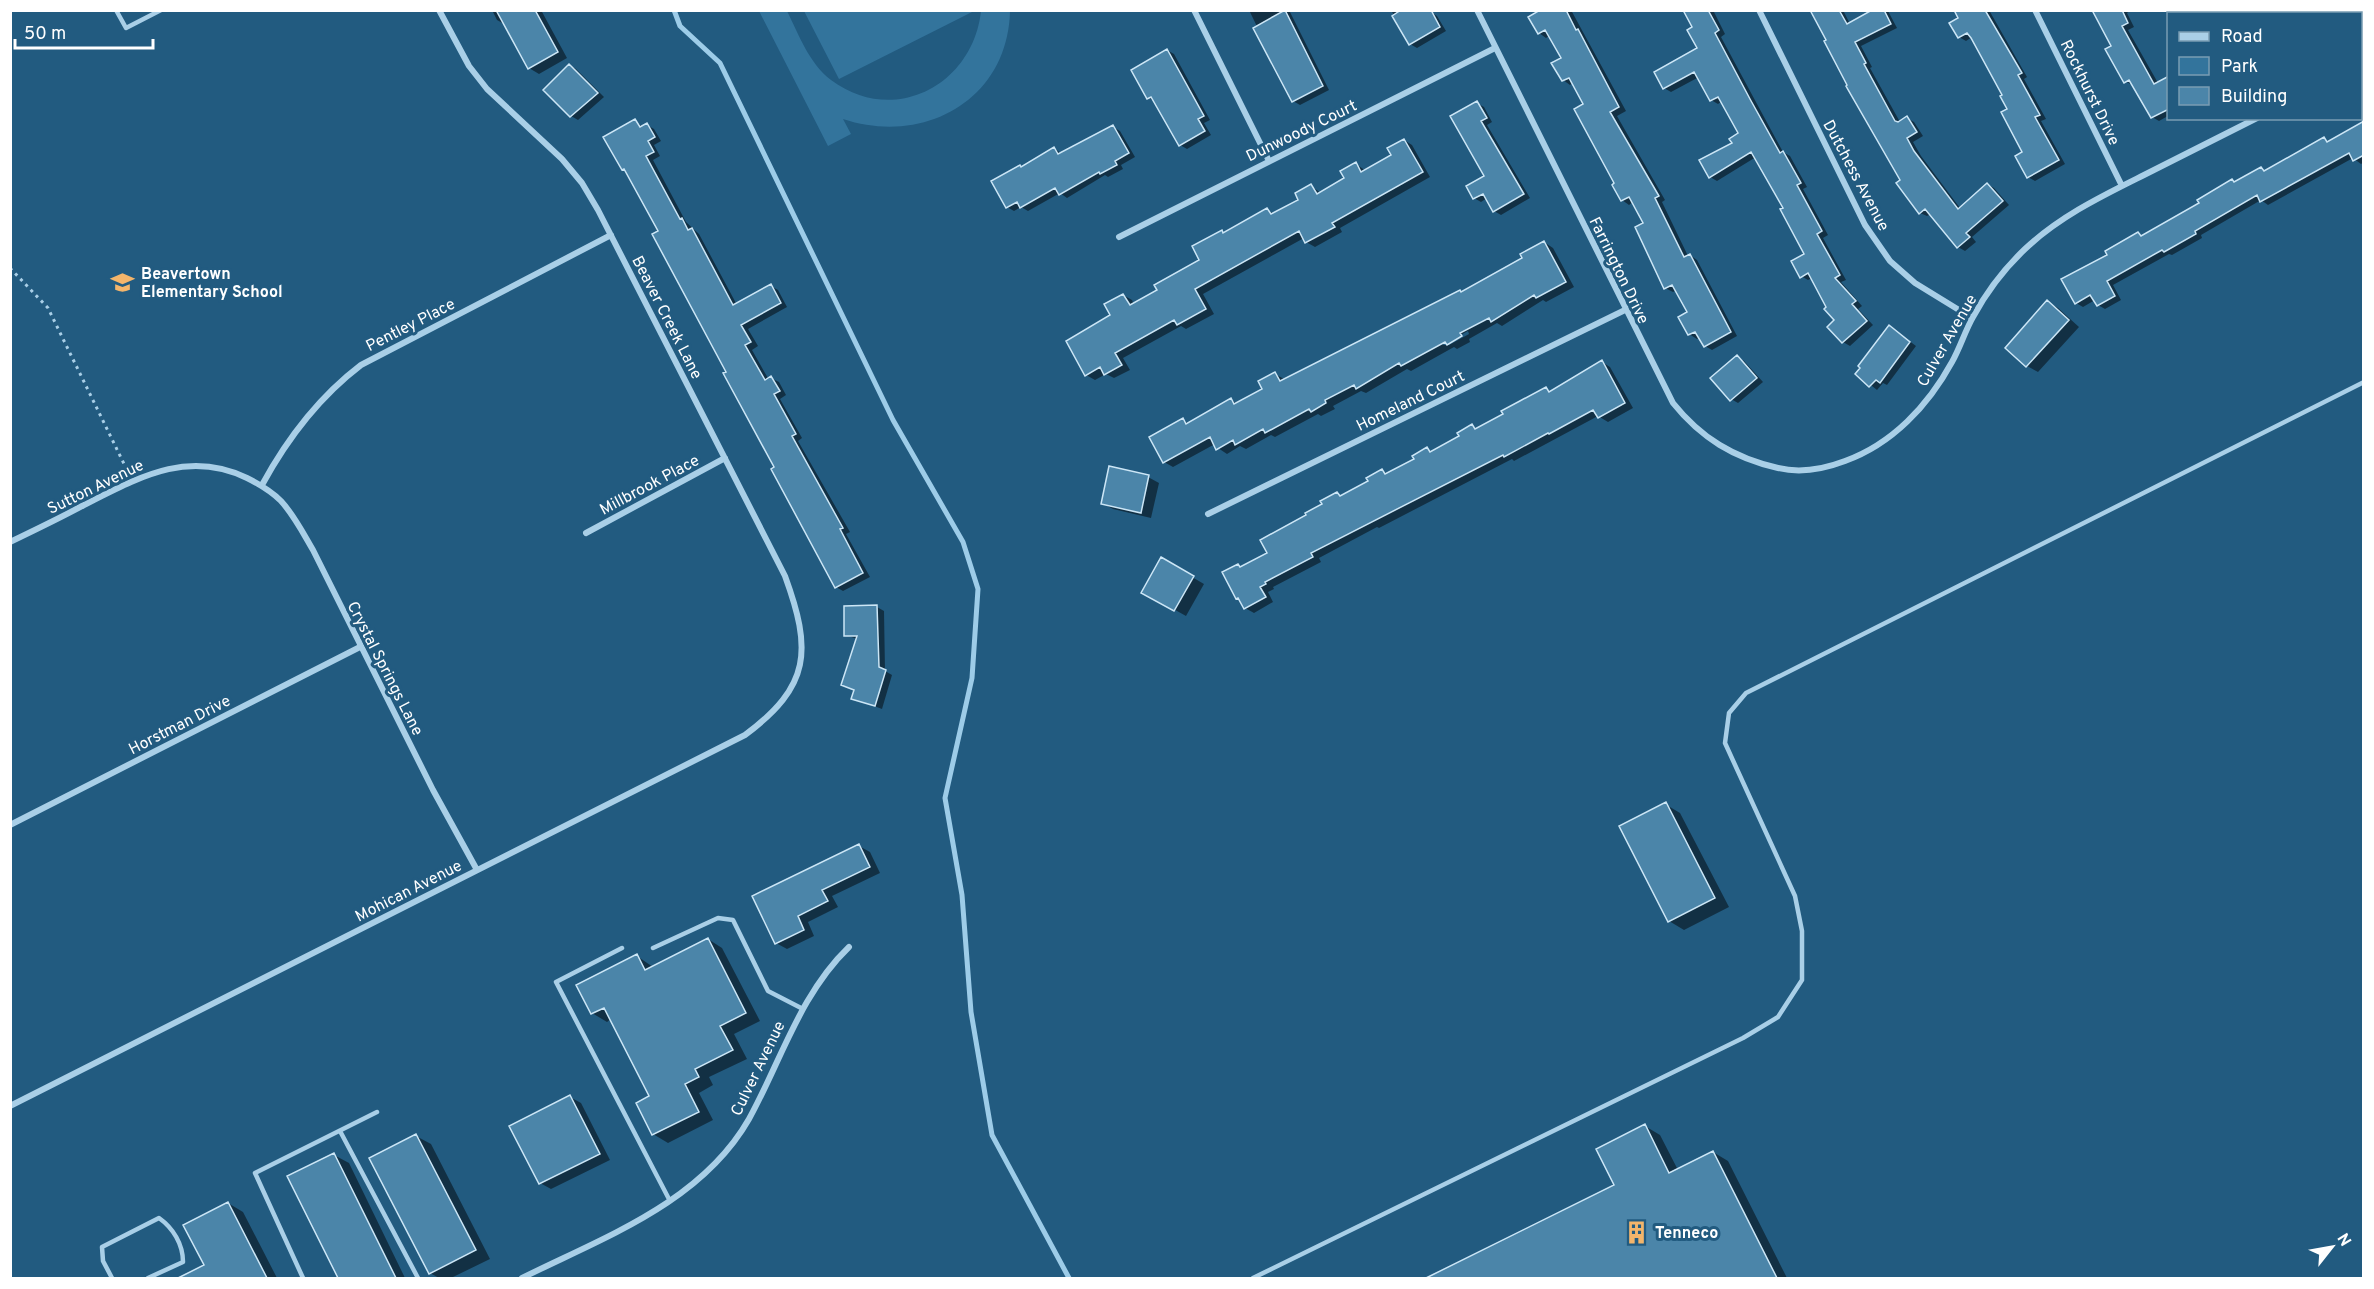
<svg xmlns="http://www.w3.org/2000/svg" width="2374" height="1289" font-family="Overpass,sans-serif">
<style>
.green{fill:#33749c}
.shadow{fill:#0007;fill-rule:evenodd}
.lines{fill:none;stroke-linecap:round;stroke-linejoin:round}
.stream{stroke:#9dcce8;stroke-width:5}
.building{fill:#4b85a9;stroke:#cce6f6;stroke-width:1.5}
.path{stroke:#a9cfe7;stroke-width:3;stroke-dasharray:3 4.5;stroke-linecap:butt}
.lane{stroke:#a9cfe7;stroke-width:4.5}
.street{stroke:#a9cfe7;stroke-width:6}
.labels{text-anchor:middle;stroke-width:6;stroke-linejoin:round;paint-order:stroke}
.street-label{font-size:16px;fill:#fff;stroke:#225b80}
.poi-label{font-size:16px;font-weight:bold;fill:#fff;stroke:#225b80;text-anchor:start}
</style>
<rect width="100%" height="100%" fill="#225b80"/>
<!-- green -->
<path class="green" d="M759,11H787C799,35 809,63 831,80C894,127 973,85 981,11H1010C1008,100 924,146 843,119L851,134L828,146Z
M804,11H974L839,79Z"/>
<!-- shadow -->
<path class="shadow" d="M492,10H541L567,58L539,74L529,68L506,25L497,20Z
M1249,10H1289L1329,90L1300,105L1293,101Z
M1391,10H1428L1437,16L1446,31L1417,48L1410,44Z
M1534,10H1571L1626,111L1617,116L1665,200L1662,202L1688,256L1690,255L1697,260L1737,336L1712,350L1705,346L1700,337L1697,339L1689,334V313L1677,290L1673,292L1665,288L1645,224L1633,202L1629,205L1622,200L1585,105L1573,83L1570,85L1563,80V58L1550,35L1546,38L1539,33Z
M1685,10H1713L1725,34L1721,37L1757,104L1783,152L1790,156L1807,187L1803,189L1828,235L1823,238L1846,280L1841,282L1862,306L1858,309L1873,325L1850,346L1843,342L1829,327L1836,321L1812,278L1808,280L1801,276L1806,254L1785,208L1756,157L1717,181L1710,177L1701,161L1734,144L1740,134L1722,101L1718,104L1711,100L1699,77L1671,92L1664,88L1699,49L1694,27Z
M1811,10H1843L1850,24L1876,10L1888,11L1897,28L1861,46L1872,67L1870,68L1900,122L1907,118L1914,122L1923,136L1913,142L1921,156L1960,208L1987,184L1994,188L2009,205L1972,237L1976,242L1965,251L1958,247L1931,214L1927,216L1920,213Z
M1956,10H1989L2027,77L2024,79L2046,119L2041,121L2065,164L2035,181L2028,177L2024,152L2004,95L1972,37L1966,41L1959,37L1960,19Z
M2094,10H2131L2127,13L2134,27L2128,30L2158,83L2168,77V116L2159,121L2152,117L2132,85L2125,81L2113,46Z
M2244,10H2275L2276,13L2245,14Z
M1167,50L1174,54L1210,120L1204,123L1211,135L1187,149L1180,145L1155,101L1148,98Z
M569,65L576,69L604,97L578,120L571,116Z
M1477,103L1484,107L1492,122L1487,125L1530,198L1501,215L1494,211L1487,198L1481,202L1474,198L1486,177Z
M635,121L643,127L647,125L654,129L661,141L654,145L660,156L653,160L686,222L699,234L737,305L771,286L778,290L787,307L748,329L758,346L752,350L769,380L771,378L779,382L786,395L780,399L802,438L798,441L850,532L846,534L870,577L843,591L836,587L660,232L626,171L623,169Z
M2364,124V162L2361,164L2353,158L2268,205L2261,200L2201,235L2202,238L2172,255L2169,254L2113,285L2121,300L2105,309L2098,305L2095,300L2083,307L2076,303L2109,255L2138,234L2143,237L2201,204L2232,181L2235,183L2261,169L2266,171L2324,139L2330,142Z
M1113,127L1120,131L1135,157L1121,165L1123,169L1108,177L1105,175L1067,198L1060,193L1028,211L1021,207L1014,211L1007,207L1022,168L1054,148L1062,154Z
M1404,140L1412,145L1430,177L1340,228L1342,232L1315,247L1306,242L1304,238L1203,294L1214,314L1186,329L1181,326L1123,358L1130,370L1114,378L1106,374L1095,380L1086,375L1123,295L1132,300L1134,305L1160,291L1201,261L1222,232L1225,234L1267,210L1275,214L1300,200L1311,186L1321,193L1346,179L1356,164L1366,171L1393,156Z
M1544,242L1553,248L1574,287L1546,302L1543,300L1502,326L1497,323L1469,339L1470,342L1457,349L1454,347L1411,371L1407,369L1366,393L1361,391L1333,406L1335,409L1321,416L1318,414L1275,437L1271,435L1246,449L1240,446L1227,454L1218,448L1215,444L1173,467L1164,462L1183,420L1189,424L1231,400L1238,404L1264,389L1275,374L1284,379L1463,293L1524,258ZM1468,331L1469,334L1449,345H1442Z
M2048,302L2058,308L2079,327L2038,372L2027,366Z
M1896,331L1916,346L1887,385L1883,383L1877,390L1857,374Z
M1737,357L1744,361L1763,382L1738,403L1731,399Z
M1602,362L1610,367L1633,408L1608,422L1598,416L1514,461L1512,459L1379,528L1377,527L1319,558L1321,562L1273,587L1274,589L1268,592L1273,602L1254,613L1245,608L1238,565L1242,568L1269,553L1308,516L1337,494L1342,497L1370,481L1382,471L1389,474L1416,460L1427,449L1433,452L1461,437L1472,426L1478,429L1546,389L1552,392Z
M1148,477L1159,483L1151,518L1113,509L1102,503Z
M1161,559L1204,584L1186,616L1143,592Z
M877,607L884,611L885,671L892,675L882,709L853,698L855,690L843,685L857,639L846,635Z
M1665,804L1680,813L1729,907L1684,930L1669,921Z
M859,846L870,852L880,873L832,896L838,907L808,922L814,936L787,949L776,943L754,897Z
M708,939L722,948L760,1021L734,1034L747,1059L709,1077L713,1085L699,1093L713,1120L668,1143L653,1134L638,1104L651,1097L611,1019L607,1022L592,1013L637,956L653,967Z
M570,1097L581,1103L610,1160L551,1189L540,1183Z
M1645,1126L1660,1135L1678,1170L1713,1152L1728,1161L1787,1278H1429L1616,1186Z
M416,1136L431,1144L490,1259L451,1278H439L430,1273Z
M334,1155L349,1163L405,1278H340L289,1177Z
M228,1203L243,1212L277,1278H181L206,1266Z"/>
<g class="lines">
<!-- stream -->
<path class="stream" d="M674,10L680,26L720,63L893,420L963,542L978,589L972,678L945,798L962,895L971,1012L992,1135L1069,1278"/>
</g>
<!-- building -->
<path class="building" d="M496,10H535L558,52L528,69Z
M1285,10L1323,86L1292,102L1253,28Z
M1401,10H1431L1440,27L1409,45L1392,16Z
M1540,10H1566L1576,30L1578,29L1619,107L1610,112L1659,196L1655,198L1684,257L1690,254L1731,332L1704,347L1695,332L1688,335L1678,317L1687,312L1672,285L1664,289L1635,227L1643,223L1629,197L1621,201L1612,185L1614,183L1574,109L1583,104L1569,78L1562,81L1551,63L1561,58L1545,30L1538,34L1528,17Z
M1683,10H1708L1719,30L1715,33L1750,99L1780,153L1783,151L1801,183L1797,185L1822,231L1817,234L1840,275L1835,278L1856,301L1852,304L1867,321L1842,343L1827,327L1834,320L1824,309L1826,307L1808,273L1800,278L1791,261L1804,254L1780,209L1783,208L1751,152L1709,178L1699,160L1732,143L1729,139L1738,133L1718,97L1710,101L1694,72L1663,89L1654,72L1697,48L1687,30L1692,27Z
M1810,10H1839L1847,24L1872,10H1884L1891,24L1855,42L1866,63L1864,64L1895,121L1898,122L1907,116L1917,132L1907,138L1914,151L1958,209L1987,183L2003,201L1966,233L1970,237L1957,248L1925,209L1919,214L1896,183L1900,180L1846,86L1847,85L1824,41L1826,40Z
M1954,10H1985L2022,73L2018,75L2040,115L2035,117L2059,160L2027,178L2015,156L2022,152L2001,112L2007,109L2000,96L2002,95L1971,38L1967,33L1958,38L1949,23L1958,18Z
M2092,10H2122L2128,23L2122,26L2154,84L2169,76V109L2151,118L2129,80L2124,83L2105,49L2111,46Z
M1167,49L1204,116L1198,119L1205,131L1179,146L1151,97L1147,99L1131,70Z
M569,64L598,93L570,117L543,90Z
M1477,101L1487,118L1481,121L1524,194L1493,212L1483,194L1473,199L1466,186L1484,176L1450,116Z
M635,119L640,127L647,123L655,137L648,141L654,152L646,156L680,219L682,218L688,230L692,228L733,305L771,284L781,303L741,325L751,342L745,345L765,380L771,376L780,391L774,394L796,434L792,436L843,528L840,529L863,573L835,588L771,469L774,467L723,373L726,372L652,234L658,231L624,169L622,170L603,137Z
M2364,121V155L2353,161L2349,153L2260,202L2257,195L2195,231L2196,234L2164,252L2162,250L2107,281L2115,296L2097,306L2090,295L2075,304L2061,279L2107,255L2105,251L2138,232L2141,236L2199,203L2197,200L2232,179L2234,182L2261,167L2264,171L2324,137L2327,142Z
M1113,125L1129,153L1115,161L1117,165L1100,174L1099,172L1059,195L1055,188L1020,208L1017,202L1006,208L991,181L1020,165L1021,167L1054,147L1058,154Z
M1404,139L1423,172L1332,223L1335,227L1305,243L1299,231L1195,289L1206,309L1177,325L1174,320L1115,353L1122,365L1104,375L1100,367L1085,376L1066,341L1110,315L1104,304L1123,294L1130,305L1157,290L1154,285L1199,260L1192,246L1222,230L1223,233L1267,208L1271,214L1298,200L1295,193L1311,184L1317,194L1344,178L1340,171L1356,162L1361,172L1391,155L1387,148Z
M1544,241L1566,282L1536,298L1534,295L1491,322L1489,318L1460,333L1462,336L1447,345L1445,342L1401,366L1399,363L1356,389L1354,385L1325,400L1326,403L1311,412L1309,409L1265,433L1263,429L1235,445L1233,440L1216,450L1210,437L1163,463L1149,437L1183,418L1186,424L1231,398L1234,404L1262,389L1258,381L1275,372L1280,381L1460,290L1461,292L1522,258L1520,254Z
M2047,300L2069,320L2026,367L2005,348Z
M1889,325L1910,342L1880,383L1876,380L1869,387L1855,374L1860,368L1858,366Z
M1737,355L1757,378L1730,401L1710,378Z
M1602,360L1625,403L1598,418L1593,410L1549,434L1548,433L1504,457L1503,455L1311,553L1313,557L1265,582L1266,584L1260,587L1266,597L1244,609L1238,598L1236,599L1222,572L1238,564L1240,567L1267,553L1260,540L1306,515L1305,513L1322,504L1320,501L1337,492L1340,496L1368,481L1366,478L1382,469L1385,474L1414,459L1412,456L1427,447L1430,452L1459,436L1457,433L1472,424L1475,429L1503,414L1501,411L1518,402L1546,387L1549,392Z
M1109,466L1149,475L1141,513L1101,504Z
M1161,557L1194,576L1174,611L1141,593Z
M877,605L879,667L886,670L875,706L851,699L854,690L841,685L857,636H844V606Z
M1666,802L1715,898L1668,922L1619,826Z
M859,844L870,867L822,890L828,901L798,916L804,930L775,944L752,896Z
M708,938L746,1013L720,1026L733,1050L695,1069L699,1077L685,1084L699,1112L652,1135L636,1103L649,1096L604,1008L591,1014L576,985L637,954L645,970Z
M570,1095L600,1154L539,1184L509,1126Z
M1645,1124L1669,1173L1713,1151L1777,1278H1426L1614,1185L1596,1149Z
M416,1134L476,1250L429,1274L369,1158Z
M334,1153L396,1278H338L287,1176Z
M228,1202L267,1278H178L204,1265L183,1225Z"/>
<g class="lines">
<!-- path -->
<path class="path" d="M10,268L48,308L127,470"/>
<!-- lane -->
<path class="lane" d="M116,10L126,28L161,10
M622,948L556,982L670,1201
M653,948L718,918L733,920L768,991L803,1009
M340,1131L418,1278
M112,1278L103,1261L102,1247L159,1218C173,1228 183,1244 183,1262L148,1278
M303,1278L255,1173L377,1112
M1253,1278L1743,1038L1778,1017L1802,980V931L1795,896L1725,743L1729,713L1746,693L2364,382"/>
<!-- street -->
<path class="street" d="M1194,10L1269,161
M1477,10L1673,403C1701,438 1734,458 1778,468C1799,473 1824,469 1845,461C1892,444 1928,406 1952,362C1960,348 1965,331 1973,317C1986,293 2005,268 2025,249C2060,216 2102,196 2144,175C2182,156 2220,137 2257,118
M1759,10L1865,225L1890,261L1915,283L1972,318
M2035,10L2122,186
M2318,10L2319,14
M2360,67L2364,66
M1119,237L1495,48
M262,485C287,439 319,397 361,365L611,235
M1208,514L1625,310
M586,533L725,458
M10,542C35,530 60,518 84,505C138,478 187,449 247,478C259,484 271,491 281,501C294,515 303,533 313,550L433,790L477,870
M10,825L360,647
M10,1106L745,735C811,686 812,650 785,576L598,210L582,183L562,159L487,89L469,66L439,10
M522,1278C604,1237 701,1203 749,1119C781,1061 800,994 849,947"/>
</g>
<!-- icons -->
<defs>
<symbol id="school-bare" viewBox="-9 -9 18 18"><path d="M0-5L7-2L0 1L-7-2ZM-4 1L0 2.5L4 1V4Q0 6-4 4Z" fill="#f3b56b" stroke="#225b80" stroke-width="2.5" paint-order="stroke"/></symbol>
<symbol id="building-bare" viewBox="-9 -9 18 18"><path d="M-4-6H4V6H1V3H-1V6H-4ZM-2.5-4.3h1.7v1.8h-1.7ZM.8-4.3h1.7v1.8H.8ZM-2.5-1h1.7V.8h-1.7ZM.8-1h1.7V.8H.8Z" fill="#f3b56b" stroke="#225b80" stroke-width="2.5" paint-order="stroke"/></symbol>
</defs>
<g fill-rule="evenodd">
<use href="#school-bare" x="106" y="266" width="33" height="33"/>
<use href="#building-bare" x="1620" y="1216" width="33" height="33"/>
</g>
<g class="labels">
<!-- street labels -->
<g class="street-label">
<text transform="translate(2091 92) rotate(64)" y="6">Rockhurst Drive</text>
<text transform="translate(1301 130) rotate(-26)" y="6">Dunwoody Court</text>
<text transform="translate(1857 175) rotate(62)" y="6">Dutchess Avenue</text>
<text transform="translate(1620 270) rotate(64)" y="6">Farrington Drive</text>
<text transform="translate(668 317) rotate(63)" y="6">Beaver Creek Lane</text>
<text transform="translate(410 324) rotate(-27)" y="6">Pentley Place</text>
<text transform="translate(1946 340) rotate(-60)" y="6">Culver Avenue</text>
<text transform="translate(1410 400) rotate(-26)" y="6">Homeland Court</text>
<text transform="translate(649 484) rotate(-28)" y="6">Millbrook Place</text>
<text transform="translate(95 486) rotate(-26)" y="6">Sutton Avenue</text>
<text transform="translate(386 668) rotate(63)" y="6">Crystal Springs Lane</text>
<text transform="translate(179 724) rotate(-27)" y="6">Horstman Drive</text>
<text transform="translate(408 890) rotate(-27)" y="6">Mohican Avenue</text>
<text transform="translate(757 1068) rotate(-64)" y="6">Culver Avenue</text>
</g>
<!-- poi labels -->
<g class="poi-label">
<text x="141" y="279">Beavertown<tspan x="141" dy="18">Elementary School</tspan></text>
<text x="1655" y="1238">Tenneco</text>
</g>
</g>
<!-- border -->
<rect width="2374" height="1289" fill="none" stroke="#ffffff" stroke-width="24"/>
<!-- legend -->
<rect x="2167" y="12" width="195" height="108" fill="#225b80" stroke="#7a9db3" stroke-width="1.5"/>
<rect x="2179" y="32" width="30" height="9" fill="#a9cfe7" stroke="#7a9db3" stroke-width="1.5"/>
<text x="2221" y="42" font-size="18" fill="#ffffff">Road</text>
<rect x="2179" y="57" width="30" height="18" fill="#33749c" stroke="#7a9db3" stroke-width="1.5"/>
<text x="2221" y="72" font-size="18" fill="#ffffff">Park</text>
<rect x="2179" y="87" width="30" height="18" fill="#4b85a9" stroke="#7a9db3" stroke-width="1.5"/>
<text x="2221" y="102" font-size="18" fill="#ffffff">Building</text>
<!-- north arrow -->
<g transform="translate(2332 1247) rotate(59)" stroke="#225b80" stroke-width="4.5" paint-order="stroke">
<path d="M0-4.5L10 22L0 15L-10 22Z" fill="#ffffff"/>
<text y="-9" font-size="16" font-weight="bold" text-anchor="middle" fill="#ffffff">N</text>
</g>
<!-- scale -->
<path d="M15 39v9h138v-9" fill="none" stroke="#ffffff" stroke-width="3"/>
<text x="24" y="39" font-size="18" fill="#ffffff" stroke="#225b80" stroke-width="4.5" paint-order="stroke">50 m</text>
</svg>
